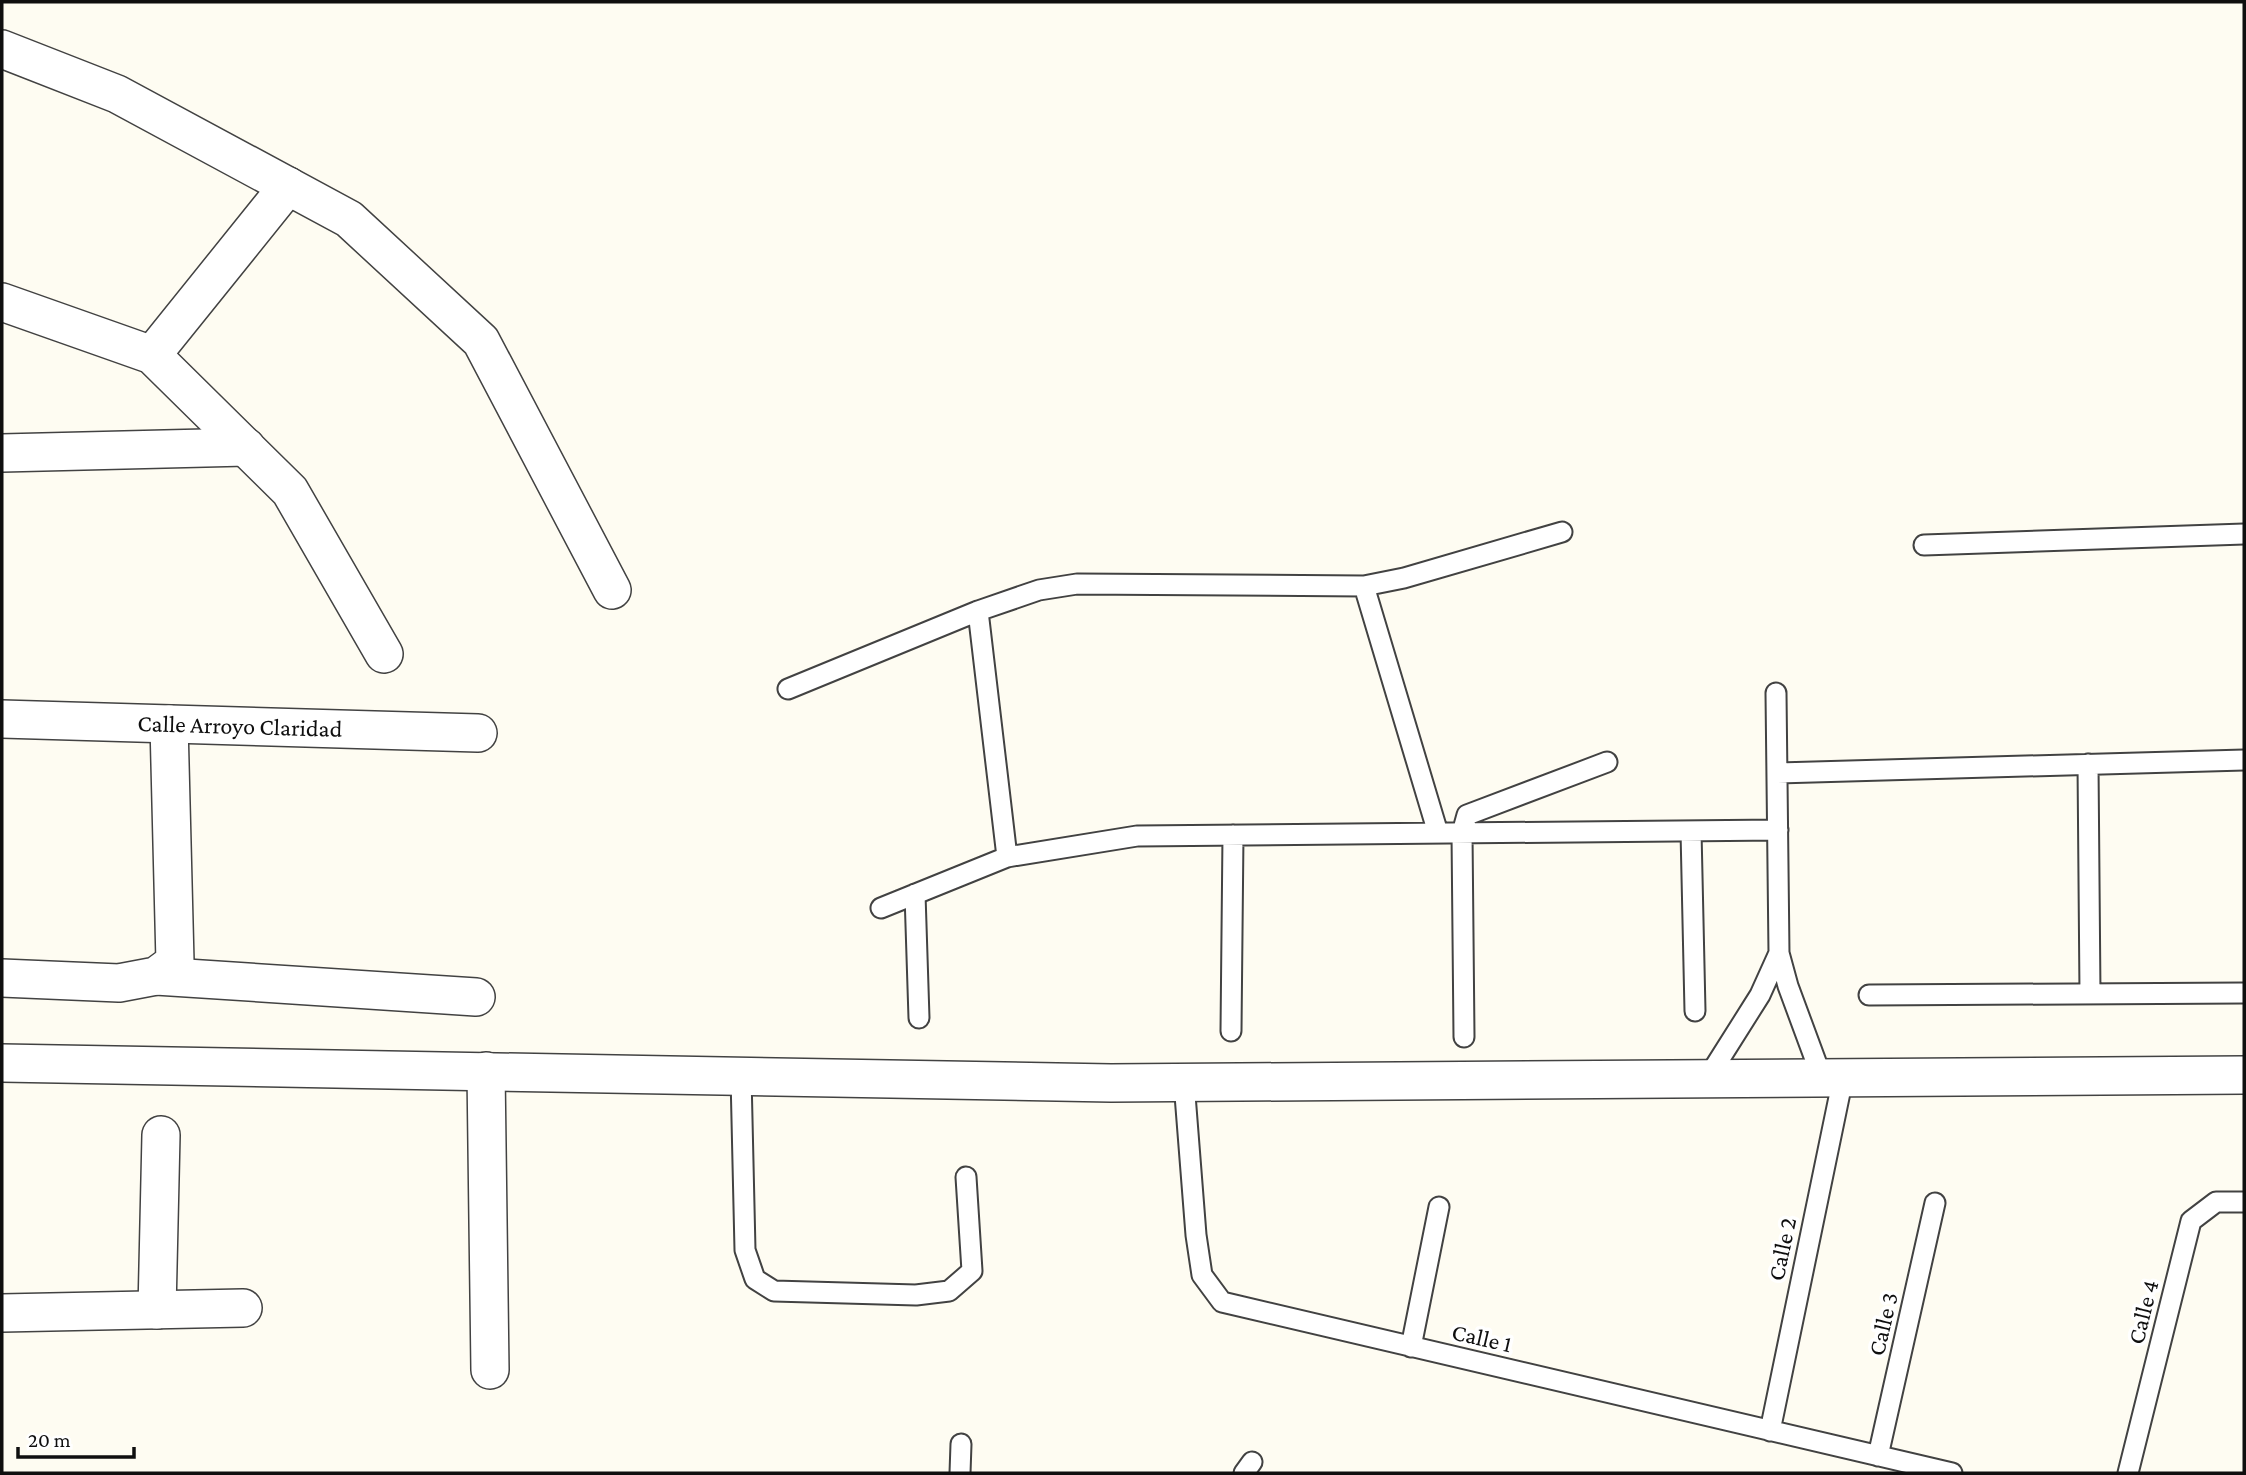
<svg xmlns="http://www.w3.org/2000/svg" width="2246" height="1475" font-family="'Crimson Pro',serif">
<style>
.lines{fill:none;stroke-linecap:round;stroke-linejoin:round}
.lane-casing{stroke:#424242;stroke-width:23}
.street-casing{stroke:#424242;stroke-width:40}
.lane{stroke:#fff;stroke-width:19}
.street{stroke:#fff;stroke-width:37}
.labels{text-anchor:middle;stroke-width:7;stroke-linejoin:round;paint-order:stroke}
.street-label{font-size:24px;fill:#0f0f0f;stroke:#fff}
</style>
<rect width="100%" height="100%" fill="#fefcf2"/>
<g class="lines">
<defs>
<path id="lane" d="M1924,545L2244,534
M1364,586L1438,833
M978,611L1007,857
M788,689L978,611L1039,590L1077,584L1364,586L1404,578L1562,532
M1776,693L1779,953
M2088,764L2090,994
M1777,773L2244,760
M1691,831L1695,1011
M915,894L919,1018
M881,908L1007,857L1137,836L1778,830
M1869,995L2244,993
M1231,1031L1233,835
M1464,1037L1462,833L1467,815L1607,762
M741,1076L745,1250L755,1279L774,1291L916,1295L949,1291L972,1271L966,1177
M1707,1079L1760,995L1779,953L1788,986L1822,1078
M1184,1082L1196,1235L1202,1275L1222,1302L1952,1473
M1411,1347L1439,1207
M1770,1431L1843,1078
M1878,1456L1935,1203
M960,1473L961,1444
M1244,1473L1252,1462
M2128,1473L2191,1221L2216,1202H2244"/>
<g id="street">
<path d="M2,49L117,94L349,219L481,341L612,590"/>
<path d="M2,302L152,355L290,491L384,654"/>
<path d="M152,355L288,186"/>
<path d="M2,453L246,447"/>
<path id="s1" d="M2,719L478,733"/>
<path d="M156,976L476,997"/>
<path d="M2,978L119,983L156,976L175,962L169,724"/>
<path d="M2,1063L1111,1083L2244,1075"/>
<path d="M486,1071L490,1370"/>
<path d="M157,1310L161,1135"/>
<path d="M2,1313L243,1308"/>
</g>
</defs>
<!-- lane casing -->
<use href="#lane" class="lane-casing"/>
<!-- street casing -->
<use href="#street" class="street-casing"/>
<!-- lane -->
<use href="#lane" class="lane"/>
<!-- street -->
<use href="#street" class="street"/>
</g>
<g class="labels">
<!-- street labels -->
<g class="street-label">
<text dy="8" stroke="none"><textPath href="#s1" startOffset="238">Calle Arroyo Claridad</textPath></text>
<text transform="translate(1782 1249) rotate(-78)" y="8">Calle 2</text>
<text transform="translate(2143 1312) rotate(-76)" y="8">Calle 4</text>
<text transform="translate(1883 1324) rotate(-77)" y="8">Calle 3</text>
<text transform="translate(1482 1338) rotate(13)" y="8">Calle 1</text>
</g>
</g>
<!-- border -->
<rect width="2246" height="1475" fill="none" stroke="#0f0f0f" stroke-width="7"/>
<!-- scale -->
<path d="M18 1447v10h116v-10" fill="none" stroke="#0f0f0f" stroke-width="3.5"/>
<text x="28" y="1447" font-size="21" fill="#0f0f0f" stroke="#ffffff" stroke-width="5" paint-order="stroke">20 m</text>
</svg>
